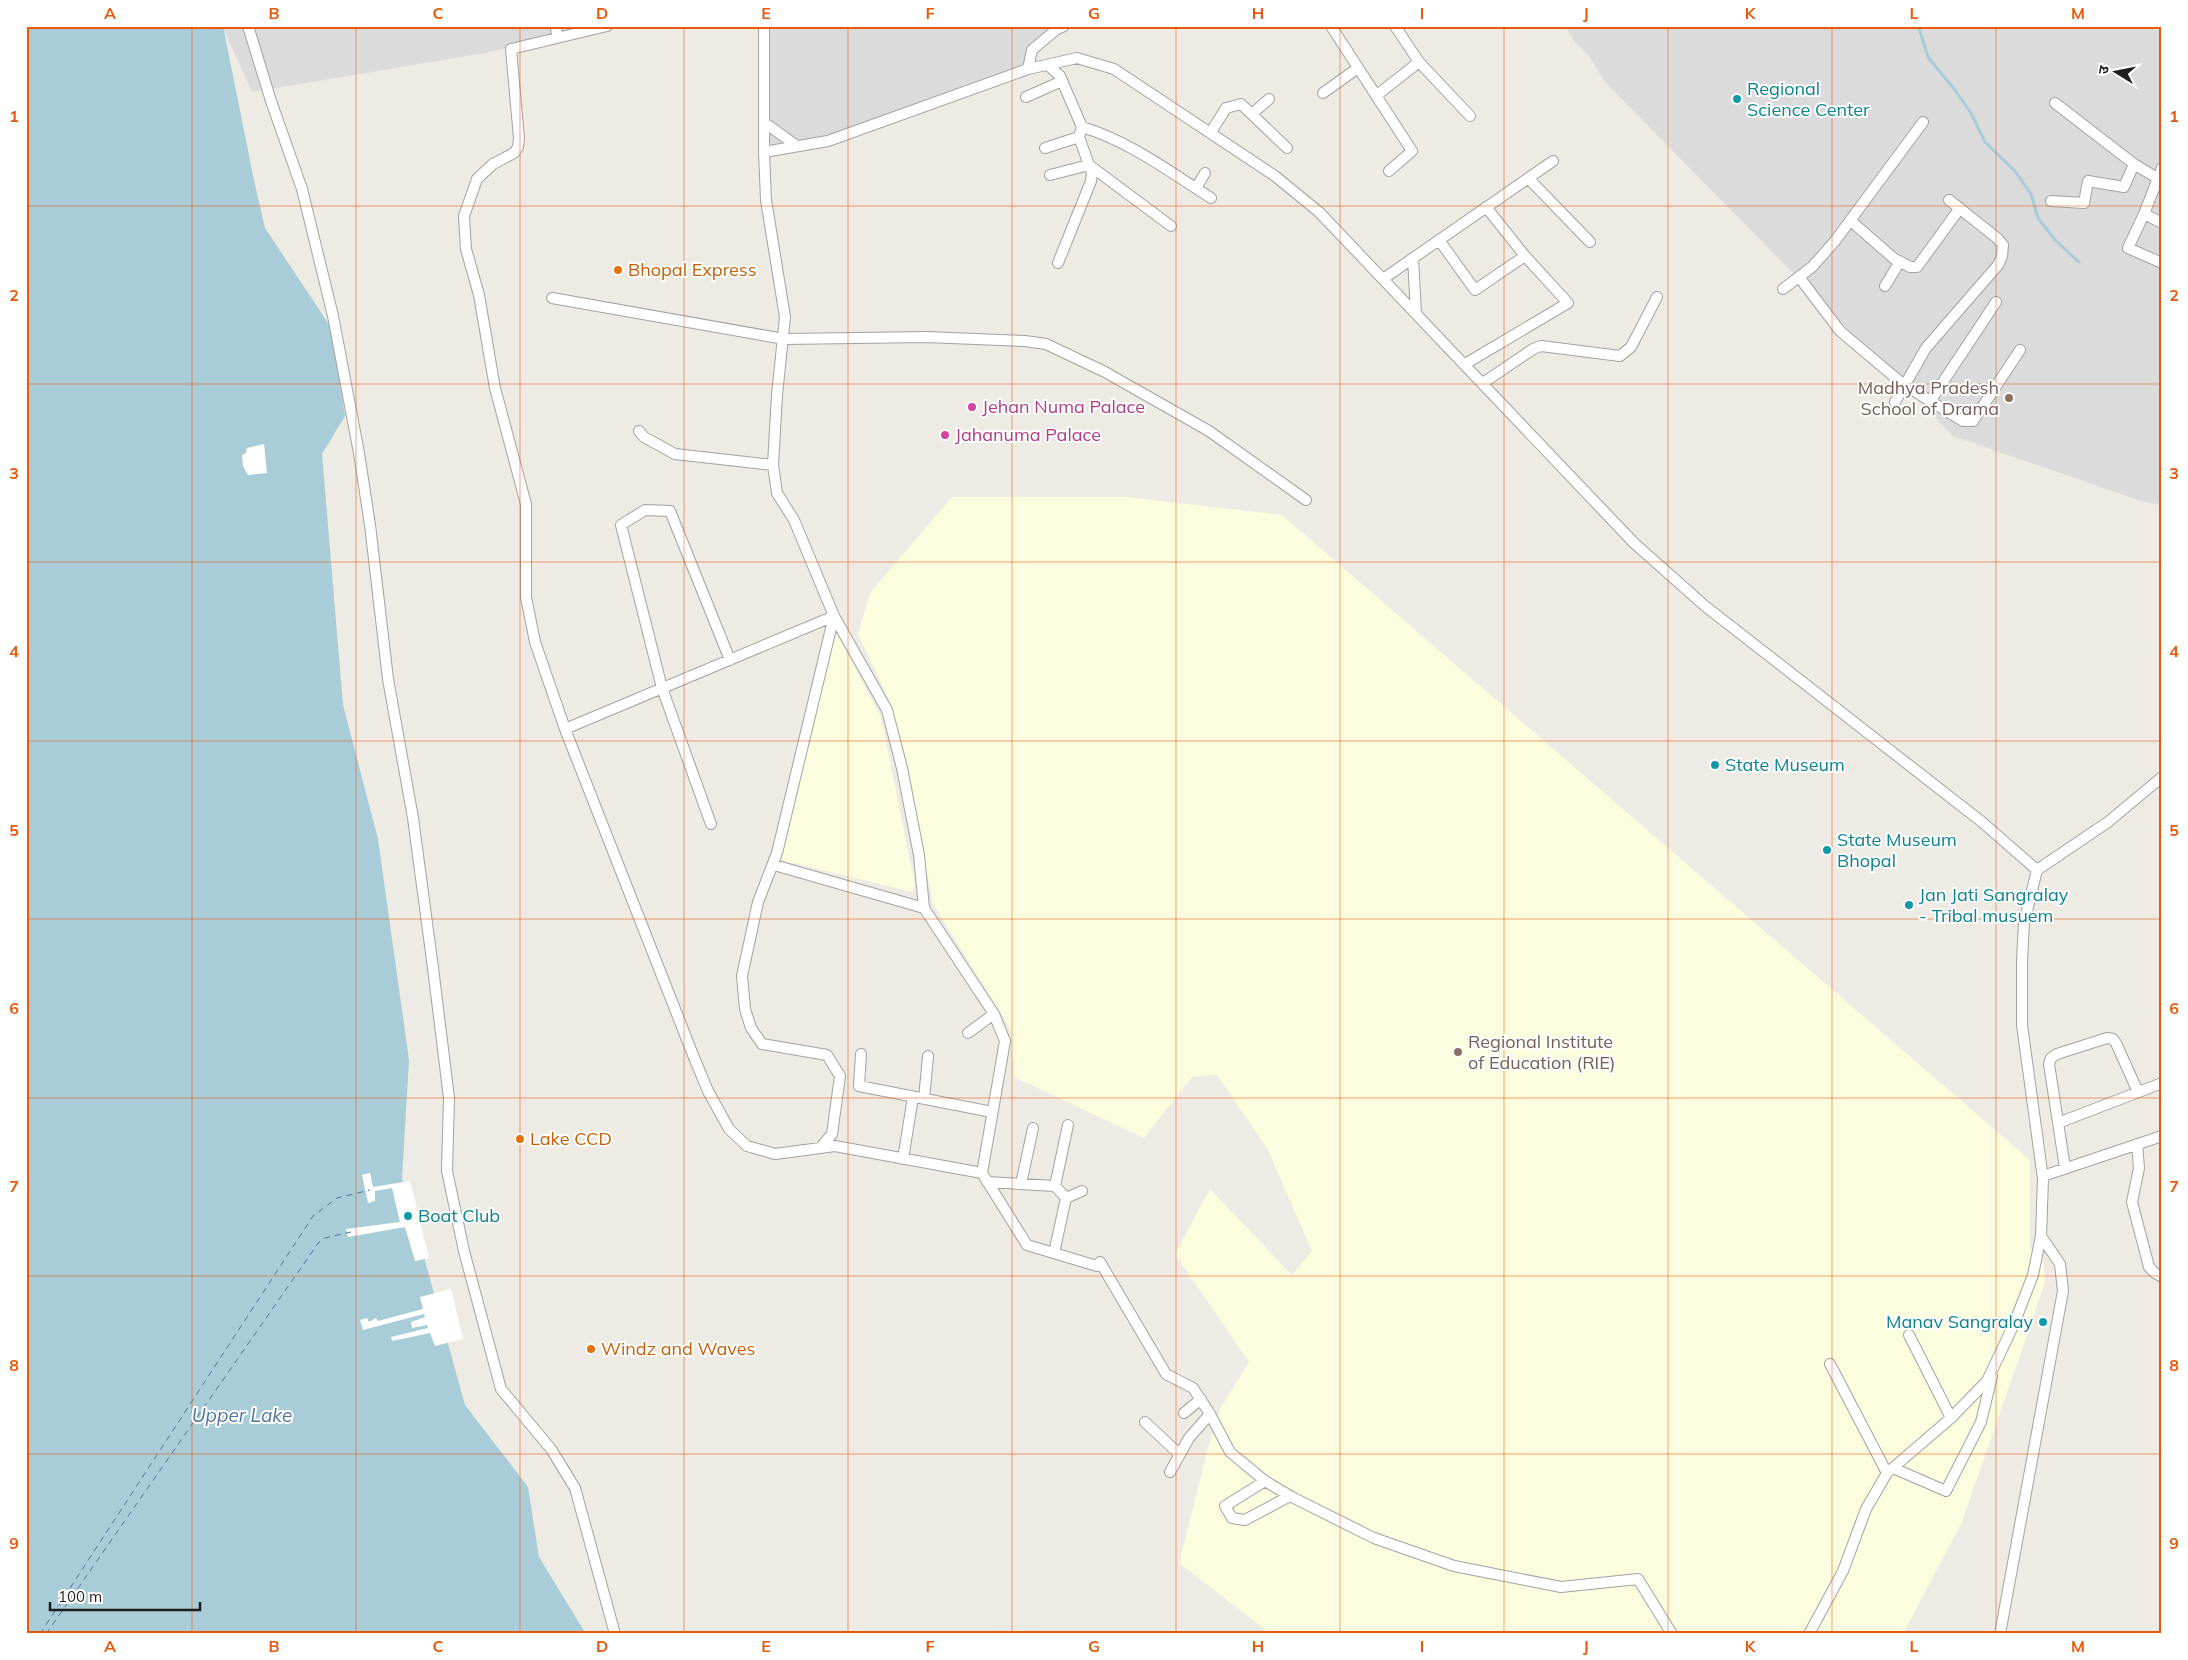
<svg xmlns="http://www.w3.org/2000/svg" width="2188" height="1660" font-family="Mulish,'Noto Sans Devanagari',sans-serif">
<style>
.residential{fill:#dcdbdb}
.education{fill:#fcfcdf}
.water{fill:#a8ccd8}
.pier{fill:#fff}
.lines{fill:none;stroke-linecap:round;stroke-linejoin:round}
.stream{stroke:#a8ccd8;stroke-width:3}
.ferry{stroke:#4f759f;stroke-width:1;stroke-dasharray:6 5;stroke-linecap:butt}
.minor-casing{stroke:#a2a2a2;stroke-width:12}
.minor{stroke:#fff;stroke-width:10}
.grid{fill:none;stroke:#e8590c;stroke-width:1;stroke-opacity:0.55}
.culture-dot{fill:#0f9aa8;stroke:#fff;stroke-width:2}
.food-dot{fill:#e8710a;stroke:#fff;stroke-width:2}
.education-dot{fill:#8d6e63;stroke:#fff;stroke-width:2}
.hotel-dot{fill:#d1479c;stroke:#fff;stroke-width:2}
.labels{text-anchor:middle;stroke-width:4;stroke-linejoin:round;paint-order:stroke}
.culture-label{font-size:18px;fill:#0d838f;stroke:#fff;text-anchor:start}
.food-label{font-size:18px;fill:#c56008;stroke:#fff;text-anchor:start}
.education-label{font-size:18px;fill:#785e54;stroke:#fff;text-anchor:end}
.hotel-label{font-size:18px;fill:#b23c85;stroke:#fff;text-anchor:start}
.water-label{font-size:19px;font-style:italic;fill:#4f759f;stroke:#fff}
.neatline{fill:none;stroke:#e8590c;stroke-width:2}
.grid-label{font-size:16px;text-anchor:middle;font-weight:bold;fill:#e8590c}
</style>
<rect width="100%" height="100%" fill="#eeebe4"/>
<!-- residential -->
<path class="residential" d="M222,26H601L485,53L252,92Z
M768,26H1075L1032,50L1028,69L828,141L764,152Z
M1565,26H2162V505L2144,502L1953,436L1605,82L1589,56L1576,43Z"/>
<!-- education -->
<path class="education" d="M952,497H1127L1282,515L2030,1160V1249L2043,1255L2045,1283L1962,1522L1903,1634H1271L1179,1563L1210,1440L1221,1407L1249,1362L1175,1254L1210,1189L1292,1275L1312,1251L1267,1148L1217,1075L1192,1077L1144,1138L1014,1077L1010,1028L933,904L904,755L889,700L858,634L870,593Z
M837,634L881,717L915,885L912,892L781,860L833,639Z"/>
<!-- water -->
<path class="water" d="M26,26H223L255,185L265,228L332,329L345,416L322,454L343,705L378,839L409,1060L402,1178L465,1405L528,1487L539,1557L586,1634H26Z"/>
<!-- pier -->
<path class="pier" d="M264,444L267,473L248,475L243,466L242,455L246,453L247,448Z
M370,1173L373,1187L410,1181L429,1258L415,1261L405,1227L348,1237L346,1229L400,1222L392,1188L375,1191V1201L368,1203L362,1175Z
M451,1289L463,1339L435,1346L430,1333L392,1341L391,1337L428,1328L427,1325L412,1328L411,1322L425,1317L424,1314L363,1330L360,1320L367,1318L369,1322L376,1318L378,1321L423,1309L420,1297Z"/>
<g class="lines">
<!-- stream -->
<path class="stream" d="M1914,26L1919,28L1928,57L1955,90L1971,113L1985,142L2015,171L2031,194L2038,218L2056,241L2079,262"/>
<!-- ferry -->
<path class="ferry" d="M40,1634L313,1216L337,1198L370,1190
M46,1634L319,1242L325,1238L351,1232"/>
<defs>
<path id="minor" d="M248,26L271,101L302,189L333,316L359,453L370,525L388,679L413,818L433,968L449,1098L447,1171L464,1251L501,1389L551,1449L575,1488L615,1634
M556,26L557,37
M607,26L511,49L519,138L518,147L514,153L493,164L477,179L464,216L466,249L479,295L495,388L526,504V597L535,642L565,729L693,1055L708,1091L729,1129L747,1146L775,1154L835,1146L982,1173
M764,26V152L766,200L785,317L777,395L773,465L777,493L794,520L834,616L887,710L902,768L919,855L924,908L994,1014L1005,1041L982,1173L1027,1245L1097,1266L1100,1262L1166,1374L1193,1388L1210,1414L1230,1452L1265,1481L1290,1496L1374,1538L1454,1566L1561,1587L1638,1579L1672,1634
M1331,26L1412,151L1389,171
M1395,26L1419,62L1470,116
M1048,65L1060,76L1082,127L1079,137L1089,165L1171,226
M1028,69L1032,50L1057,29L1064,26
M1323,93L1358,68
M1377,95L1419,62
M1026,97L1062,81
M2055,103L2134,164L2157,178
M1252,114L1269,99
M765,123L797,146
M1082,127C1129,141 1170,172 1211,198
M1211,132L1226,108L1241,104L1287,148
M1045,148L1079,137
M764,152L828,141L1028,69L1077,58L1114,69L1275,176L1319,212L1634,543L1705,606L1982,822L2037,870
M2162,168L2144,214L2128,248L2162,263
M1050,175L1089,165L1092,173L1091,181L1058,263
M1528,178L1590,242
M1196,188L1205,173
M2051,201L2084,203L2088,181L2124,187L2134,164
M2144,214L2162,223
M1851,221L1899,263L1885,286
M1439,240L1475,290L1525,256
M1413,258L1416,314
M1897,260L1910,267H1917L1960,208
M1799,277L1840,331L1904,385L1963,421H1973L2020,350
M1383,279L1553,161
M1783,289L1812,267L1835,241L1923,122
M552,298L784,339L926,337L1025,341L1046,344L1105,372L1209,431L1306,500
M1465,364L1568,303L1525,256L1486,207
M1483,383L1533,349L1541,346L1620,356L1631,347L1657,297
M1931,400L1996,302
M1895,402L1926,348L1998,265L2002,256L2003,245L1997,238L1949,200
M639,431L644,437L675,454L773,465
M565,729L834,616
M711,824L662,688L621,525L645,510L670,511L730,660
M774,865L924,908
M968,1033L994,1014
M861,1054L859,1086L992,1112
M924,1099L928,1056
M2058,1123L2162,1083
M2137,1144L2139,1168L2132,1202L2149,1267L2155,1273L2162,1277
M821,1147L832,1134L840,1076L827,1055L762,1044L751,1028L745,1009L742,976L758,902L777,853L834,616
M903,1159L913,1097
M2065,1168L2049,1064L2051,1058L2057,1054L2107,1038L2113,1039L2116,1043L2138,1092
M2043,1176L2162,1136
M987,1182L1055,1186L1066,1198
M1021,1184L1033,1128
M1055,1186L1068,1125
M1054,1253L1066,1198L1082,1191
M1909,1335L1951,1418
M1830,1364L1887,1473
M1184,1413L1201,1399
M1145,1422L1179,1454
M1893,1468L1946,1491L1981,1422L1992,1376
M1170,1472L1189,1438L1210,1414
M1265,1481L1225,1506L1232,1518L1245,1520L1290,1496
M1809,1634L1843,1571L1866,1509L1887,1473L1951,1418L1987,1381L2014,1324L2033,1275L2041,1236L2043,1179L2022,1025V961L2024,923L2037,870L2108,822L2162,777
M2000,1634L2063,1291L2060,1264L2041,1236"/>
</defs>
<!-- minor casing -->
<use href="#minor" class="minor-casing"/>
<!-- minor -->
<use href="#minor" class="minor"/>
</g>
<!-- grid -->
<path class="grid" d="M192,26V1634M356,26V1634M520,26V1634M684,26V1634M848,26V1634M1012,26V1634M1176,26V1634M1340,26V1634M1504,26V1634M1668,26V1634M1832,26V1634M1996,26V1634M26,206H2162M26,384H2162M26,562H2162M26,741H2162M26,919H2162M26,1098H2162M26,1276H2162M26,1454H2162"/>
<!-- markers -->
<g class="culture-dot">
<circle cx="1737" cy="99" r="5"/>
<circle cx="1715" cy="765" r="5"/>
<circle cx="1827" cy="850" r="5"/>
<circle cx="1909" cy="905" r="5"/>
<circle cx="408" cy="1216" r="5"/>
<circle cx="2043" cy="1322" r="5"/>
</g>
<g class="food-dot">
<circle cx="618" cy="270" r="5"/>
<circle cx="520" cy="1139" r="5"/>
<circle cx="591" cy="1349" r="5"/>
</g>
<g class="education-dot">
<circle cx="2009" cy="398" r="5"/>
<circle cx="1458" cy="1052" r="5"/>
</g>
<g class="hotel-dot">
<circle cx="972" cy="407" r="5"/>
<circle cx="945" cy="435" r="5"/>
</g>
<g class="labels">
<!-- culture labels -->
<g class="culture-label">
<text x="1747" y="95">Regional<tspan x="1747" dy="21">Science Center</tspan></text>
<text x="1725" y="771">State Museum</text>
<text x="1837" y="846">State Museum<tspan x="1837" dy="21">Bhopal</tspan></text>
<text x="1919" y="901">Jan Jati Sangralay<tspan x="1919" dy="21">- Tribal musuem</tspan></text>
<text x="418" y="1222">Boat Club</text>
<text x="2033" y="1328" text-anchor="end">Manav Sangralay</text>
</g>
<!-- food labels -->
<g class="food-label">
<text x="628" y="276">Bhopal Express</text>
<text x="530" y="1145">Lake CCD</text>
<text x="601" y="1355">Windz and Waves</text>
</g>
<!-- education labels -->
<g class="education-label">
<text x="1999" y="394">Madhya Pradesh<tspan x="1999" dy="21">School of Drama</tspan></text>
<text x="1468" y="1048" text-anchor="start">Regional Institute<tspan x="1468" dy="21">of Education (RIE)</tspan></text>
</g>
<!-- hotel labels -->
<g class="hotel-label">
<text x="982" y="413">Jehan Numa Palace</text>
<text x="955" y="441">Jahanuma Palace</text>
</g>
<!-- water labels -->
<g class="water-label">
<text x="242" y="1422">Upper Lake</text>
</g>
</g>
<!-- border -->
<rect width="2188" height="1660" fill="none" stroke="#ffffff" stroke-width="55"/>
<!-- north arrow -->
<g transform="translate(2116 72) rotate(280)" stroke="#ffffff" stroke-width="4" paint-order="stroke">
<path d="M0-4L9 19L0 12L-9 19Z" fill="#1e1e1e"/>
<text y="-8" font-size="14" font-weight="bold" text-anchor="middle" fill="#1e1e1e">उ</text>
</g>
<!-- scale -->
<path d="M50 1602v8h150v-8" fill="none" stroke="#1e1e1e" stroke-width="2.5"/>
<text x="58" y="1602" font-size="15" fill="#1e1e1e" stroke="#ffffff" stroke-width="4" paint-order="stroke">100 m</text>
<rect x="28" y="28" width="2132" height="1604" class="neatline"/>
<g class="grid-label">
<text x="110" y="19">A</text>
<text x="274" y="19">B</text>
<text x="438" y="19">C</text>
<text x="602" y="19">D</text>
<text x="766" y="19">E</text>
<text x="930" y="19">F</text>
<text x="1094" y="19">G</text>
<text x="1258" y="19">H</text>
<text x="1422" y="19">I</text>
<text x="1586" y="19">J</text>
<text x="1750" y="19">K</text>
<text x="1914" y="19">L</text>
<text x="2078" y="19">M</text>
<text x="14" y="122">1</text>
<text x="2174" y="122">1</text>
<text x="14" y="301">2</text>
<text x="2174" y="301">2</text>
<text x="14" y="479">3</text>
<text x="2174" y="479">3</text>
<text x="14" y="657">4</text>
<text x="2174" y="657">4</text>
<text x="14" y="836">5</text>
<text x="2174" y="836">5</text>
<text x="14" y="1014">6</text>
<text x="2174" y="1014">6</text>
<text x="14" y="1192">7</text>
<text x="2174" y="1192">7</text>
<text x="14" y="1371">8</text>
<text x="2174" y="1371">8</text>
<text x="14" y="1549">9</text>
<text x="2174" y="1549">9</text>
<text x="110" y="1652">A</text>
<text x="274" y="1652">B</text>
<text x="438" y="1652">C</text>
<text x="602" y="1652">D</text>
<text x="766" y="1652">E</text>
<text x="930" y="1652">F</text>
<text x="1094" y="1652">G</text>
<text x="1258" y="1652">H</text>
<text x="1422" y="1652">I</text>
<text x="1586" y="1652">J</text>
<text x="1750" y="1652">K</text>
<text x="1914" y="1652">L</text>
<text x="2078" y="1652">M</text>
</g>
</svg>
